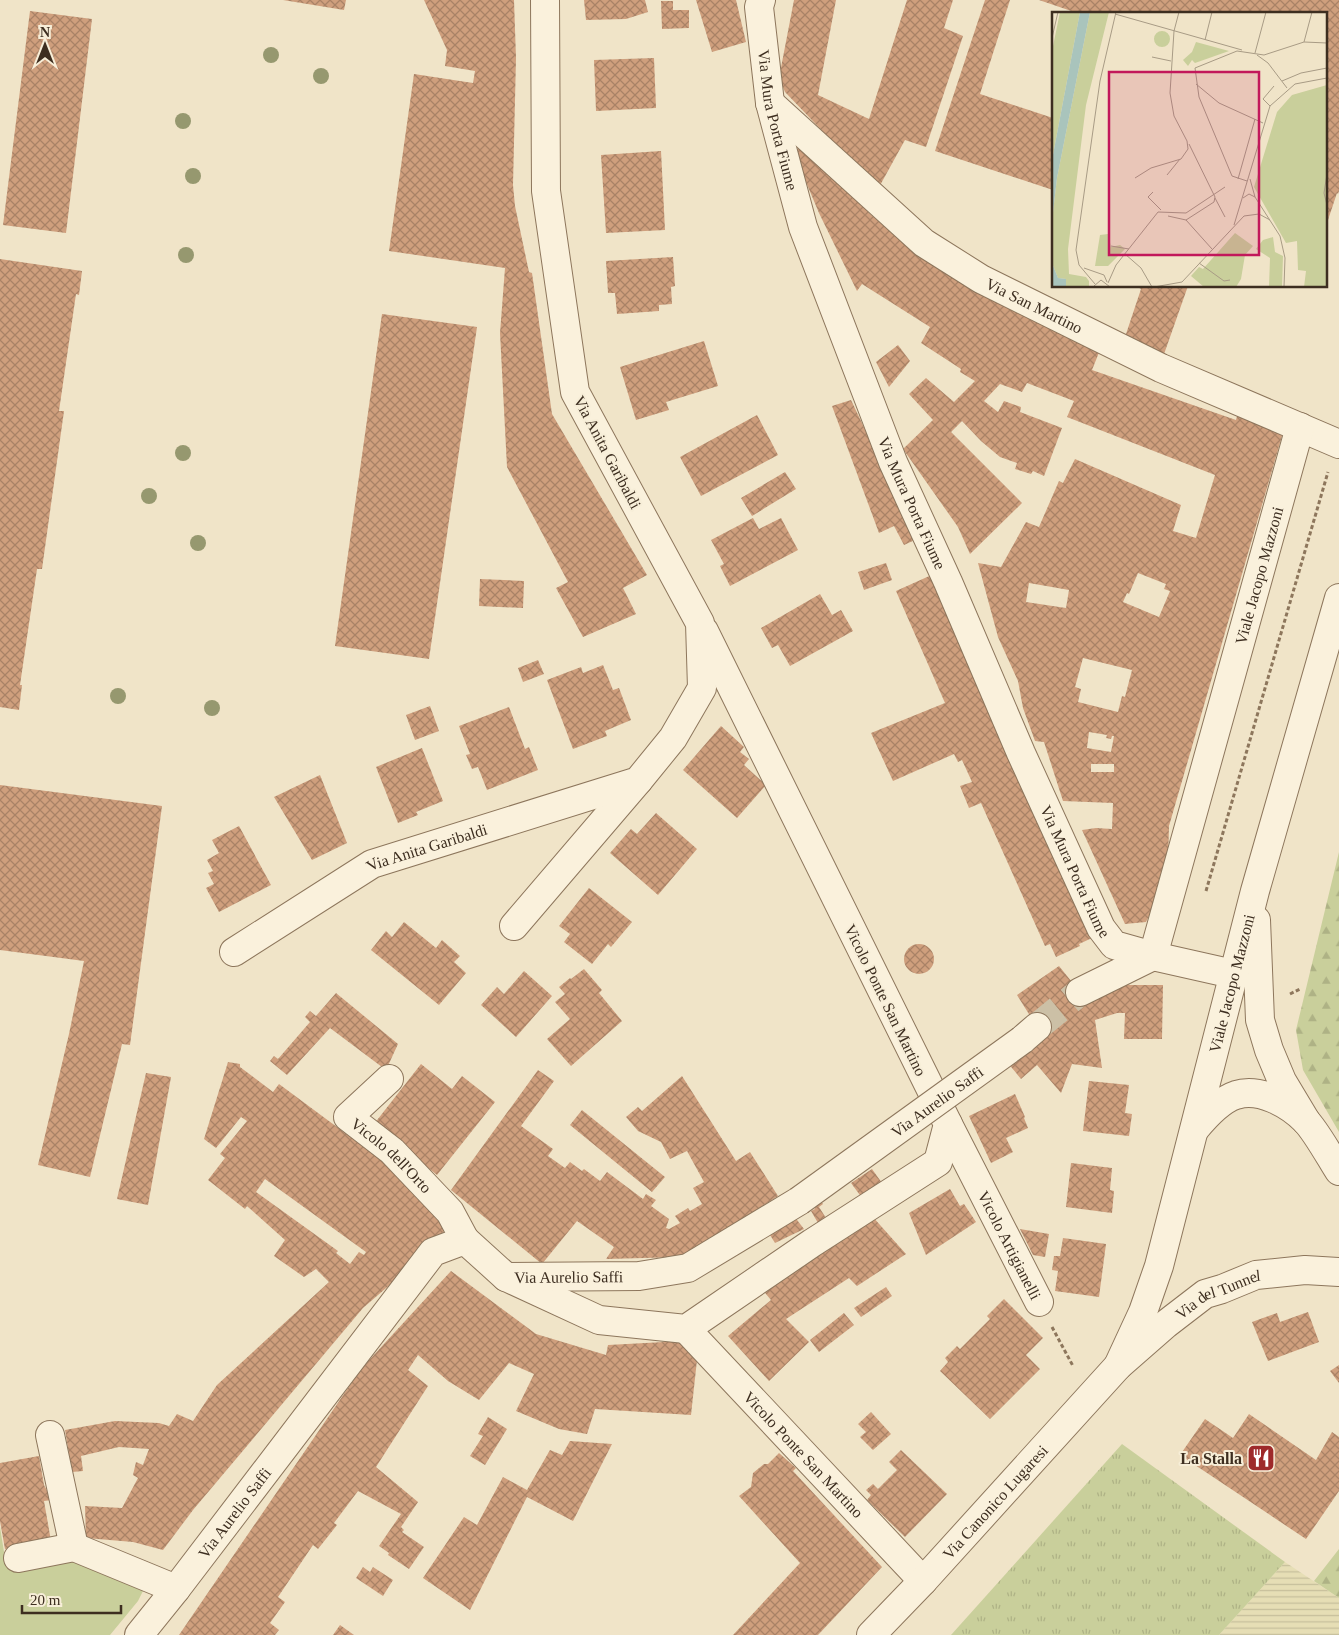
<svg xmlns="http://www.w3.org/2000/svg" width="1339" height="1635" font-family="Georgia,serif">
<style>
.farmland{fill:url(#farmland-rules)}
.grass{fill:url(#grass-tufts)}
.forest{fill:url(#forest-firs)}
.green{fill:#c9cf9b}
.building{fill:url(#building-cross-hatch);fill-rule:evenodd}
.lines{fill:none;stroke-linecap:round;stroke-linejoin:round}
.minor-tunnel{stroke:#ccc0a6;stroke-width:28;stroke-dasharray:28 14;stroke-linecap:butt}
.minor-casing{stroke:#8d765c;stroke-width:30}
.path{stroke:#8d765c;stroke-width:3;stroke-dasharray:4 2.5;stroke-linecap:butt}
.minor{stroke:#faf1dc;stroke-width:28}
.minor-bridge-casing{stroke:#8d765c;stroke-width:30;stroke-linecap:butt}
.minor-bridge{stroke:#faf1dc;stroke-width:28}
.tree{fill:#96986f}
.labels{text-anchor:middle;stroke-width:4;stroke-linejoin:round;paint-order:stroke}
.street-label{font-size:16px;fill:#3d2e20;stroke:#f7eed8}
.poi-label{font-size:16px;font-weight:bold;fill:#3d2e20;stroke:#f7eed8;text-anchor:end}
.inset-road{fill:none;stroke:#a89b85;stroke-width:1}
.view{fill:#c2185b;fill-opacity:0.15;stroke:#c2185b;stroke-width:2.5}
.inset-edge{fill:none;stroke:#3d2e20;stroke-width:2.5}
</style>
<defs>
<pattern id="farmland-rules" width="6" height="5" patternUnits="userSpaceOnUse" patternTransform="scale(1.25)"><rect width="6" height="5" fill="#e6deb5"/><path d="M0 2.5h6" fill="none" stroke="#c6bf9b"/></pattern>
<pattern id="grass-tufts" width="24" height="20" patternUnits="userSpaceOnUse" patternTransform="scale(1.25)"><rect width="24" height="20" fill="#c9cf9b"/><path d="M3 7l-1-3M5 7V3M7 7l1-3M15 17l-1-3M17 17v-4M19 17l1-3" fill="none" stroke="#aeb285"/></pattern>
<pattern id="forest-firs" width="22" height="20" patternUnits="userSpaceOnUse" patternTransform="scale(1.25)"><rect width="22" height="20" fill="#c9cf9b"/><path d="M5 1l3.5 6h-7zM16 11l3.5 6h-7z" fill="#aeb285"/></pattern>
<pattern id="building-cross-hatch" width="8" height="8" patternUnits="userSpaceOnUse" patternTransform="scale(1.25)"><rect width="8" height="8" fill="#cf9f7d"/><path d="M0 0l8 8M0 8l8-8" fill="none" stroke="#a98266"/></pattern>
</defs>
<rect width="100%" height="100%" fill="#f0e4c8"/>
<!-- farmland -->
<path class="farmland" d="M1285,1562L1339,1598V1635H1219Z"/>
<!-- grass -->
<path class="grass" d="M1122,1444L1285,1562L1219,1635H951Z"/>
<!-- forest -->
<path class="forest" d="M1339,852V1132L1303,1070L1296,1030Z
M1339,1549V1598L1314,1581Z"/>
<!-- green -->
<path class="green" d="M0,1527L4,1552L12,1570L96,1548L146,1585L138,1601L110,1635H0Z"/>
<!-- building -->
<path class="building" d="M283,0H346L344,10Z
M424,0H514L516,58L513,185L515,206L529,272L532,273L552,414L647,575L623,588L636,614L583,637L556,588L568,582L507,467L500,333L505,268L389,251L414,74L473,83L475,71L445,66L447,50Z
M584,0H645L648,12L626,19L586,20Z
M696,0H736L746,42L712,52Z
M794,0H836L818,95L869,119L907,0H953L944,28L963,36L926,147L905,140L878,189L785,92L779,78Z
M985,0H1010L980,94L1053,118V190L935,151Z
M1039,0H1339V191L1338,194L1337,193L1326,226L1325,14H1080Z
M661,1H673V10H689V28L662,29Z
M30,11L92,19L66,233L3,225Z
M654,58L656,108L596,111L594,60Z
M809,143L869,213L905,244L1100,350L1092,370L1236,420L1237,416L1284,429L1169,826L1168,863L1157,900L1146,922L1125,924L1082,830L1096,828L1112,829L1113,803L1063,801L1044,742L1035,741L1023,708L1018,681L998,637L978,563L1001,567L1026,522L1039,527L1059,481L1063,483L1075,459L1181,505L1173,531L1196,538L1215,475L1067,417L1074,401L1027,383L1022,392L1000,384L984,401L998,412L1004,401L1021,407L1020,412L1062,428L1044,476L1033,471L1031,474L1015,469L1017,463L1000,457L981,441L962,421L951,432L1022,503L970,554L958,527L903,449L933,420L909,394L926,378L954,402L975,381L960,372L961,369L921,343L930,327L862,284L857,291L819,213L793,151ZM1138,573L1166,584L1164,589L1170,591L1159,617L1123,602L1127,593L1129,594ZM1029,583L1069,590L1066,608L1026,602ZM1083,658L1132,670L1125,697L1122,696L1118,712L1078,702L1081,689L1075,687ZM1089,732L1107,735L1106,738L1111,739L1112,736H1114L1111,752L1087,748ZM1091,764H1114V772H1091Z
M661,151L665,230L606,233L601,155Z
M673,257L675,286L671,287L672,304L659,305V311L617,314L615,293H608L606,261Z
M0,259L82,271L79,295L76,294L59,411H64L42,569H37L20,685H22L19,710L0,707Z
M1136,286H1188L1163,357L1125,337L1141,289Z
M382,314L477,327L429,659L335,646Z
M704,341L718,386L666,402L669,410L636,420L620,367Z
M898,345L910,361L889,387L876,362Z
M851,400L917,539L904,545L894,526L879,533L832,406Z
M757,415L778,455L701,496L680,457Z
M785,472L796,489L752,516L741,498Z
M753,518L759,529L781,518L798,550L730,586L720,566L724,564L711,540Z
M886,563L892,580L864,590L858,572Z
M936,573L1092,938L1079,944L1080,946L1056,957L1050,944L1045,946L981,803L969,808L960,786L972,782L962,760L958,762L954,754L893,781L871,733L945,703L896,591Z
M480,579L524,581L523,608L479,606Z
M820,594L832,615L841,610L853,631L790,666L778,645L772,648L761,628Z
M538,660L544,674L523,682L518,668Z
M603,665L613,690L619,688L631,720L605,731L607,736L573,749L547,680L581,667L583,673Z
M430,706L439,731L415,740L406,715Z
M509,707L525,749L529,747L538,770L487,790L478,767L472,769L466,755L470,754L459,726Z
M721,726L744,747L740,752L749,759L744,765L766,785L737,818L683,770Z
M422,748L443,801L416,812L418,815L398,823L376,767Z
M320,775L347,843L312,860L274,797Z
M0,785L162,806L130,1045L122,1044L90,1177L38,1165L69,1034L84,961L0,950Z
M656,813L697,849L658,895L610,853L631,829L637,834Z
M239,826L271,885L219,912L206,888L214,884L208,873L213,871L207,860L219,853L212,840Z
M589,888L632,922L611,947L608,944L592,964L564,942L570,934L559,926Z
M404,922L436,948L442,940L460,956L454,962L466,973L439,1005L371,950L386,931L392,937Z
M904 959a15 15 0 1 1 30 0a15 15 0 1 1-30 0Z
M1059,966L1080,992L1108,985H1163L1162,1039H1124L1125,1013H1117L1095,1020L1102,1068L1072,1064L1061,1093L1037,1065L1021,1079L1007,1062L1037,1027L1017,995Z
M584,969L602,990L599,993L622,1021L571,1066L547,1039L570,1019L555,1002L565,994L559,987L570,978L571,979Z
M524,971L552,996L516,1037L481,1005L497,987L504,994Z
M336,993L398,1044L386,1070L330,1028L287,1075L270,1061L274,1056L278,1059L310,1022L305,1017L310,1011L316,1016Z
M228,1062L240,1064V1067L273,1092L279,1084L411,1182L454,1221L400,1276L363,1308L193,1510L163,1550L133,1542L86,1538L85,1506L122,1508L138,1478L133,1475L136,1462L143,1465L149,1449L119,1447L81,1456L83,1471L72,1472L65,1430L115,1421L159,1423L169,1426L177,1414L193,1421L217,1385L329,1282L316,1269L304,1277L274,1256L285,1240L247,1206L245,1209L208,1180L225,1158L220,1154L247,1121L241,1117L216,1148L204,1139ZM265,1179L366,1252L364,1255L359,1252L350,1264L336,1253L338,1251L256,1192Z
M421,1064L452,1089L462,1076L495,1102L437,1175L374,1124Z
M538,1070L554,1081L521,1126L553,1149L548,1156L565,1168L570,1162L582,1171L584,1169L600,1181L607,1172L643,1199L646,1194L656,1200L651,1206L669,1219L666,1228L669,1229L680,1223L675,1216L688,1208L690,1211L702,1204L693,1188L704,1182L687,1151L670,1159L661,1142L638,1131L626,1117L638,1107L642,1111L682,1076L736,1161L750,1152L778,1196L682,1257L606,1259L614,1247L577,1221L542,1264L451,1190Z
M146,1073L171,1077L148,1205L117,1199Z
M1089,1081L1129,1085L1125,1113L1132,1114L1129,1136L1083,1131Z
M1015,1094L1025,1117L1024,1118L1028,1128L1006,1138L1013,1152L991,1163L969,1116Z
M582,1110L665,1177L652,1192L570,1125Z
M1071,1163L1112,1168L1110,1190L1114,1191L1112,1213L1066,1207Z
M872,1169L882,1183L862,1198L851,1183Z
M950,1189L960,1206L964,1204L976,1222L926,1255L909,1213Z
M819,1199L823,1204L819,1207L826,1218L818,1223L811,1211L815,1209L812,1204Z
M794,1216L804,1229L775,1243L770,1235Z
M872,1216L906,1254L857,1286L849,1278L786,1319L809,1342L769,1381L728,1336L771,1300L760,1287Z
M1020,1229L1049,1234L1045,1257L1033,1255Z
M1063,1238L1106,1244L1099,1297L1055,1291L1058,1271L1052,1270L1054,1256H1060Z
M451,1271L536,1334L606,1355L608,1345L683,1341L697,1360L691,1415L595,1409L587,1434L559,1429L516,1411L534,1374L509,1363L479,1400L448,1381L418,1355L408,1370L428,1386L376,1467L418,1502L401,1527L404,1530L402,1532L424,1547L409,1569L388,1555L389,1553L379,1546L401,1514L358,1491L334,1523L337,1525L318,1549L313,1545L278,1597L285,1602L270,1623L279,1630L275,1635H179L361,1369Z
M886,1287L892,1296L861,1317L854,1308Z
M1004,1299L1043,1338L1026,1355L1040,1369L990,1419L940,1371L948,1362L945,1358L957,1346L960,1349L990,1319L987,1316Z
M1308,1312L1319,1342L1268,1361L1252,1322L1277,1313L1280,1322Z
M844,1313L854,1325L819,1352L810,1340Z
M1339,1365V1383L1330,1371Z
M871,1412L891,1434L873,1450L860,1437L866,1432L858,1424Z
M1249,1414L1316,1460L1332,1432L1339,1437V1491L1306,1539L1180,1455L1205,1419L1233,1438Z
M488,1417L507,1429L485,1465L470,1456L483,1436L478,1434Z
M570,1441L612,1444L573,1521L527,1497L470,1610L423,1578L464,1517L477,1525L503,1477L527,1490L550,1450L562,1455Z
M901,1450L947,1494L905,1537L867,1500L871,1495L866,1490L873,1484L878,1489L897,1470L889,1462Z
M779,1453L796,1468L793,1471L882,1567L818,1635H733L800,1563L739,1496L751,1487L753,1473L764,1464H768Z
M39,1456L44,1485L52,1500L44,1501L51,1541L5,1549L0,1521V1463Z
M363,1567L370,1572L373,1567L393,1580L383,1596L356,1578Z
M340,1625L354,1635H333Z"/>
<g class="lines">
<!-- minor-tunnel -->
<path class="minor-tunnel" d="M1037,1027L1080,992"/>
<defs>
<g id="minor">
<path id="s1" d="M761,0L759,7L770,103L803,227L893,462L948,582L1021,753L1101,928L1114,945L1153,956L1233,974"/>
<path id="s2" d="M770,103L924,243L981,279L1161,368L1339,444"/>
<path d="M1256,920L1260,1020L1269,1050L1282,1081L1306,1121"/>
<path d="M514,926L638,781"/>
<path id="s3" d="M234,952L372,864L638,781L673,738L702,688L700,623L575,392L546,191L545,0"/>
<path id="s4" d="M1153,956L1300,427"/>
<path d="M1080,992L1153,956"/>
<path d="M1022,1040L1037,1027"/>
<path id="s5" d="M389,1079L348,1117L392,1151L450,1212L465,1240"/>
<path id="s6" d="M948,1124L1039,1302"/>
<path d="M1195,1129C1205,1117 1220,1100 1236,1095C1259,1087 1289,1104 1305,1120C1316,1131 1330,1157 1339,1171"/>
<path d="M506,1277L599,1320L686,1329L812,1243L938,1162L948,1124L704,631"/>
<path id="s7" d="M686,1329L923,1581"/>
<path id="s8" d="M1118,1366L1143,1312L1159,1266L1255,891L1339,598"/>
<path d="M50,1435L74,1547"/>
<path d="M18,1558L74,1547L176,1589"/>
<path id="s9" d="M139,1635L176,1589L433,1252L465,1240L506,1277L639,1276L688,1268L799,1201"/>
<path id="s10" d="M871,1635L923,1581L1118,1366L1166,1324L1205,1294L1222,1289L1256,1275L1305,1270L1339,1272"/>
</g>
</defs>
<!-- minor casing -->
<use href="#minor" class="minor-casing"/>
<!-- path -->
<path class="path" d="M1206,891L1328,472
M1290,994L1300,989
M1052,1327L1073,1366"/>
<!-- minor -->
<use href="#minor" class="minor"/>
<defs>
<g id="minor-bridge">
<path id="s11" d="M799,1201L1022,1040"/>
</g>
</defs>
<!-- minor-bridge casing -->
<use href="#minor-bridge" class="minor-bridge-casing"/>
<!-- minor-bridge -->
<use href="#minor-bridge" class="minor-bridge"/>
</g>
<!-- trees -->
<g class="tree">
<circle cx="271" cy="55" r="8"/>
<circle cx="321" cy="76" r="8"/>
<circle cx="183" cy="121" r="8"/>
<circle cx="193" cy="176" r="8"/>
<circle cx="186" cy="255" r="8"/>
<circle cx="183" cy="453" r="8"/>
<circle cx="149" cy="496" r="8"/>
<circle cx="198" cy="543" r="8"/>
<circle cx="118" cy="696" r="8"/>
<circle cx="212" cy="708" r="8"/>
</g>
<!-- icons -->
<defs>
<symbol id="restaurant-square" viewBox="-11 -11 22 22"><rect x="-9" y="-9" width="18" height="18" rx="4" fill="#9e2a2b" stroke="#f7eed8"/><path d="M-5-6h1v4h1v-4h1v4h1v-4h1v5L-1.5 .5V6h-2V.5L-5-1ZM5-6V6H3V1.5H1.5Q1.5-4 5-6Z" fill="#fff"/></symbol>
</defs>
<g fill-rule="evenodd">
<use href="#restaurant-square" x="1245" y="1442" width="32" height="32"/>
</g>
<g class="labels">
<!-- street labels -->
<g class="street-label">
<text dy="6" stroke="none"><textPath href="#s1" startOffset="122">Via Mura Porta Fiume</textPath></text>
<text dy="6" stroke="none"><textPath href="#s2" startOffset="335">Via San Martino</textPath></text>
<text transform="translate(608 452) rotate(62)" y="6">Via Anita Garibaldi</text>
<text dy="6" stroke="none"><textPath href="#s1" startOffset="529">Via Mura Porta Fiume</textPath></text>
<text dy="6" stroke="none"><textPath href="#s4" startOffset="395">Viale Jacopo Mazzoni</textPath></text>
<text dy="6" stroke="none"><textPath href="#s3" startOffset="221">Via Anita Garibaldi</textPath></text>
<text dy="6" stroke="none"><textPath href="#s1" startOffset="932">Via Mura Porta Fiume</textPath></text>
<text dy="6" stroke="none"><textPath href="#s8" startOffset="400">Viale Jacopo Mazzoni</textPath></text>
<text transform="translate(886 1000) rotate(64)" y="6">Vicolo Ponte San Martino</text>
<text dy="6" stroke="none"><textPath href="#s11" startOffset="170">Via Aurelio Saffi</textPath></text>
<text dy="6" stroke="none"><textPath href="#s5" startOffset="114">Vicolo dell'Orto</textPath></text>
<text dy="6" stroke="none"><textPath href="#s6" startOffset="136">Vicolo Artigianelli</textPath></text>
<text dy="6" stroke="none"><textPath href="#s9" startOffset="635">Via Aurelio Saffi</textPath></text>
<text dy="6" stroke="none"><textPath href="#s10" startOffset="490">Via del Tunnel</textPath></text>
<text dy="6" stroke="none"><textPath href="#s7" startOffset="172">Vicolo Ponte San Martino</textPath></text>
<text dy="6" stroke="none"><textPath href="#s10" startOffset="182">Via Canonico Lugaresi</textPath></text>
<text dy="6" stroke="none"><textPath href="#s9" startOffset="155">Via Aurelio Saffi</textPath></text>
</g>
<!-- poi labels -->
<g class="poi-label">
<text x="1242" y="1464">La Stalla</text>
</g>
</g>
<!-- overview -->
<g transform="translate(1052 12)">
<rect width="275" height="275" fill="#f0e4c8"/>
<path d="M8,0H28L0,148V39ZM38,0H57L34,93L16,237L17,262L34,265L37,269V274L14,275V267L6,266L0,251V209L5,166ZM183,221L201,234L193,243L189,267L184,275H152L139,264L147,255L151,257Z" fill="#c9cf9b"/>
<path d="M275,73V275H252L254,259L246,258L245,229L234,231L202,175L225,100L240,83ZM221,225L223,240L231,244L230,275H217L218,246L204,237L211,228Z" fill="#c9cf9b"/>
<path d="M102 27a8 8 0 1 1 16 0a8 8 0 1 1-16 0ZM144,30L177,39L143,51L140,48L136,54L131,48L140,40ZM56,222L59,235L68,233L73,237L56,254H43L48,223Z" fill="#c9cf9b"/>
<path d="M28,0H38L5,166L0,209V148ZM0,251L6,266L14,267V275H0Z" fill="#a9c4bc"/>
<path class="inset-road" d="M63,2L190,38M0,26L6,0M153,28L160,0M252,30L260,0M203,41L214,0M205,43L216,51L235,76M100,45L119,49M230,69L249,61L275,56M144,72L167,91L211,111M218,94L211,87L222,74M275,162L272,181L275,193M115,163L128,147M83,166L99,156L129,147L136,137L135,129L122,104L118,81L122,19L127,0M186,167L203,107M198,167L203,185M195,169L180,164L147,85L143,56L185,39L212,43L252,30L275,31M101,180L96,185L109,198M163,186L173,205M191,186L197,182L203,185L228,224L233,246L232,275M116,204L134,208L162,190L163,185L137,132M134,208L160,237M182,213L218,94L243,72L275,66M59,234L77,237M73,242L89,256L100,275M147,251L172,269L178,268M32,256L52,263L55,270M56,271L64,253L106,200L134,201L173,175M43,272L27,253L24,238L48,69L64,0M42,274L49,268L58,275M102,275L130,270L192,204L207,202L218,208"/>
<path class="view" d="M57,60H207V243H57Z"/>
<rect width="275" height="275" class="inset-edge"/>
</g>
<!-- north arrow -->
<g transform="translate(45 45)" stroke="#f7eed8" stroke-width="4" paint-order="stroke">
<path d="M0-4L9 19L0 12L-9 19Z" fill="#3d2e20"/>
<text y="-8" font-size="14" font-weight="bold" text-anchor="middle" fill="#3d2e20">N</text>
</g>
<!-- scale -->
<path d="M22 1605v8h99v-8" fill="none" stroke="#3d2e20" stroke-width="2.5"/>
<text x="30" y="1605" font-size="15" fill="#3d2e20" stroke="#f7eed8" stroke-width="4" paint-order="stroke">20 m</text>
</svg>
